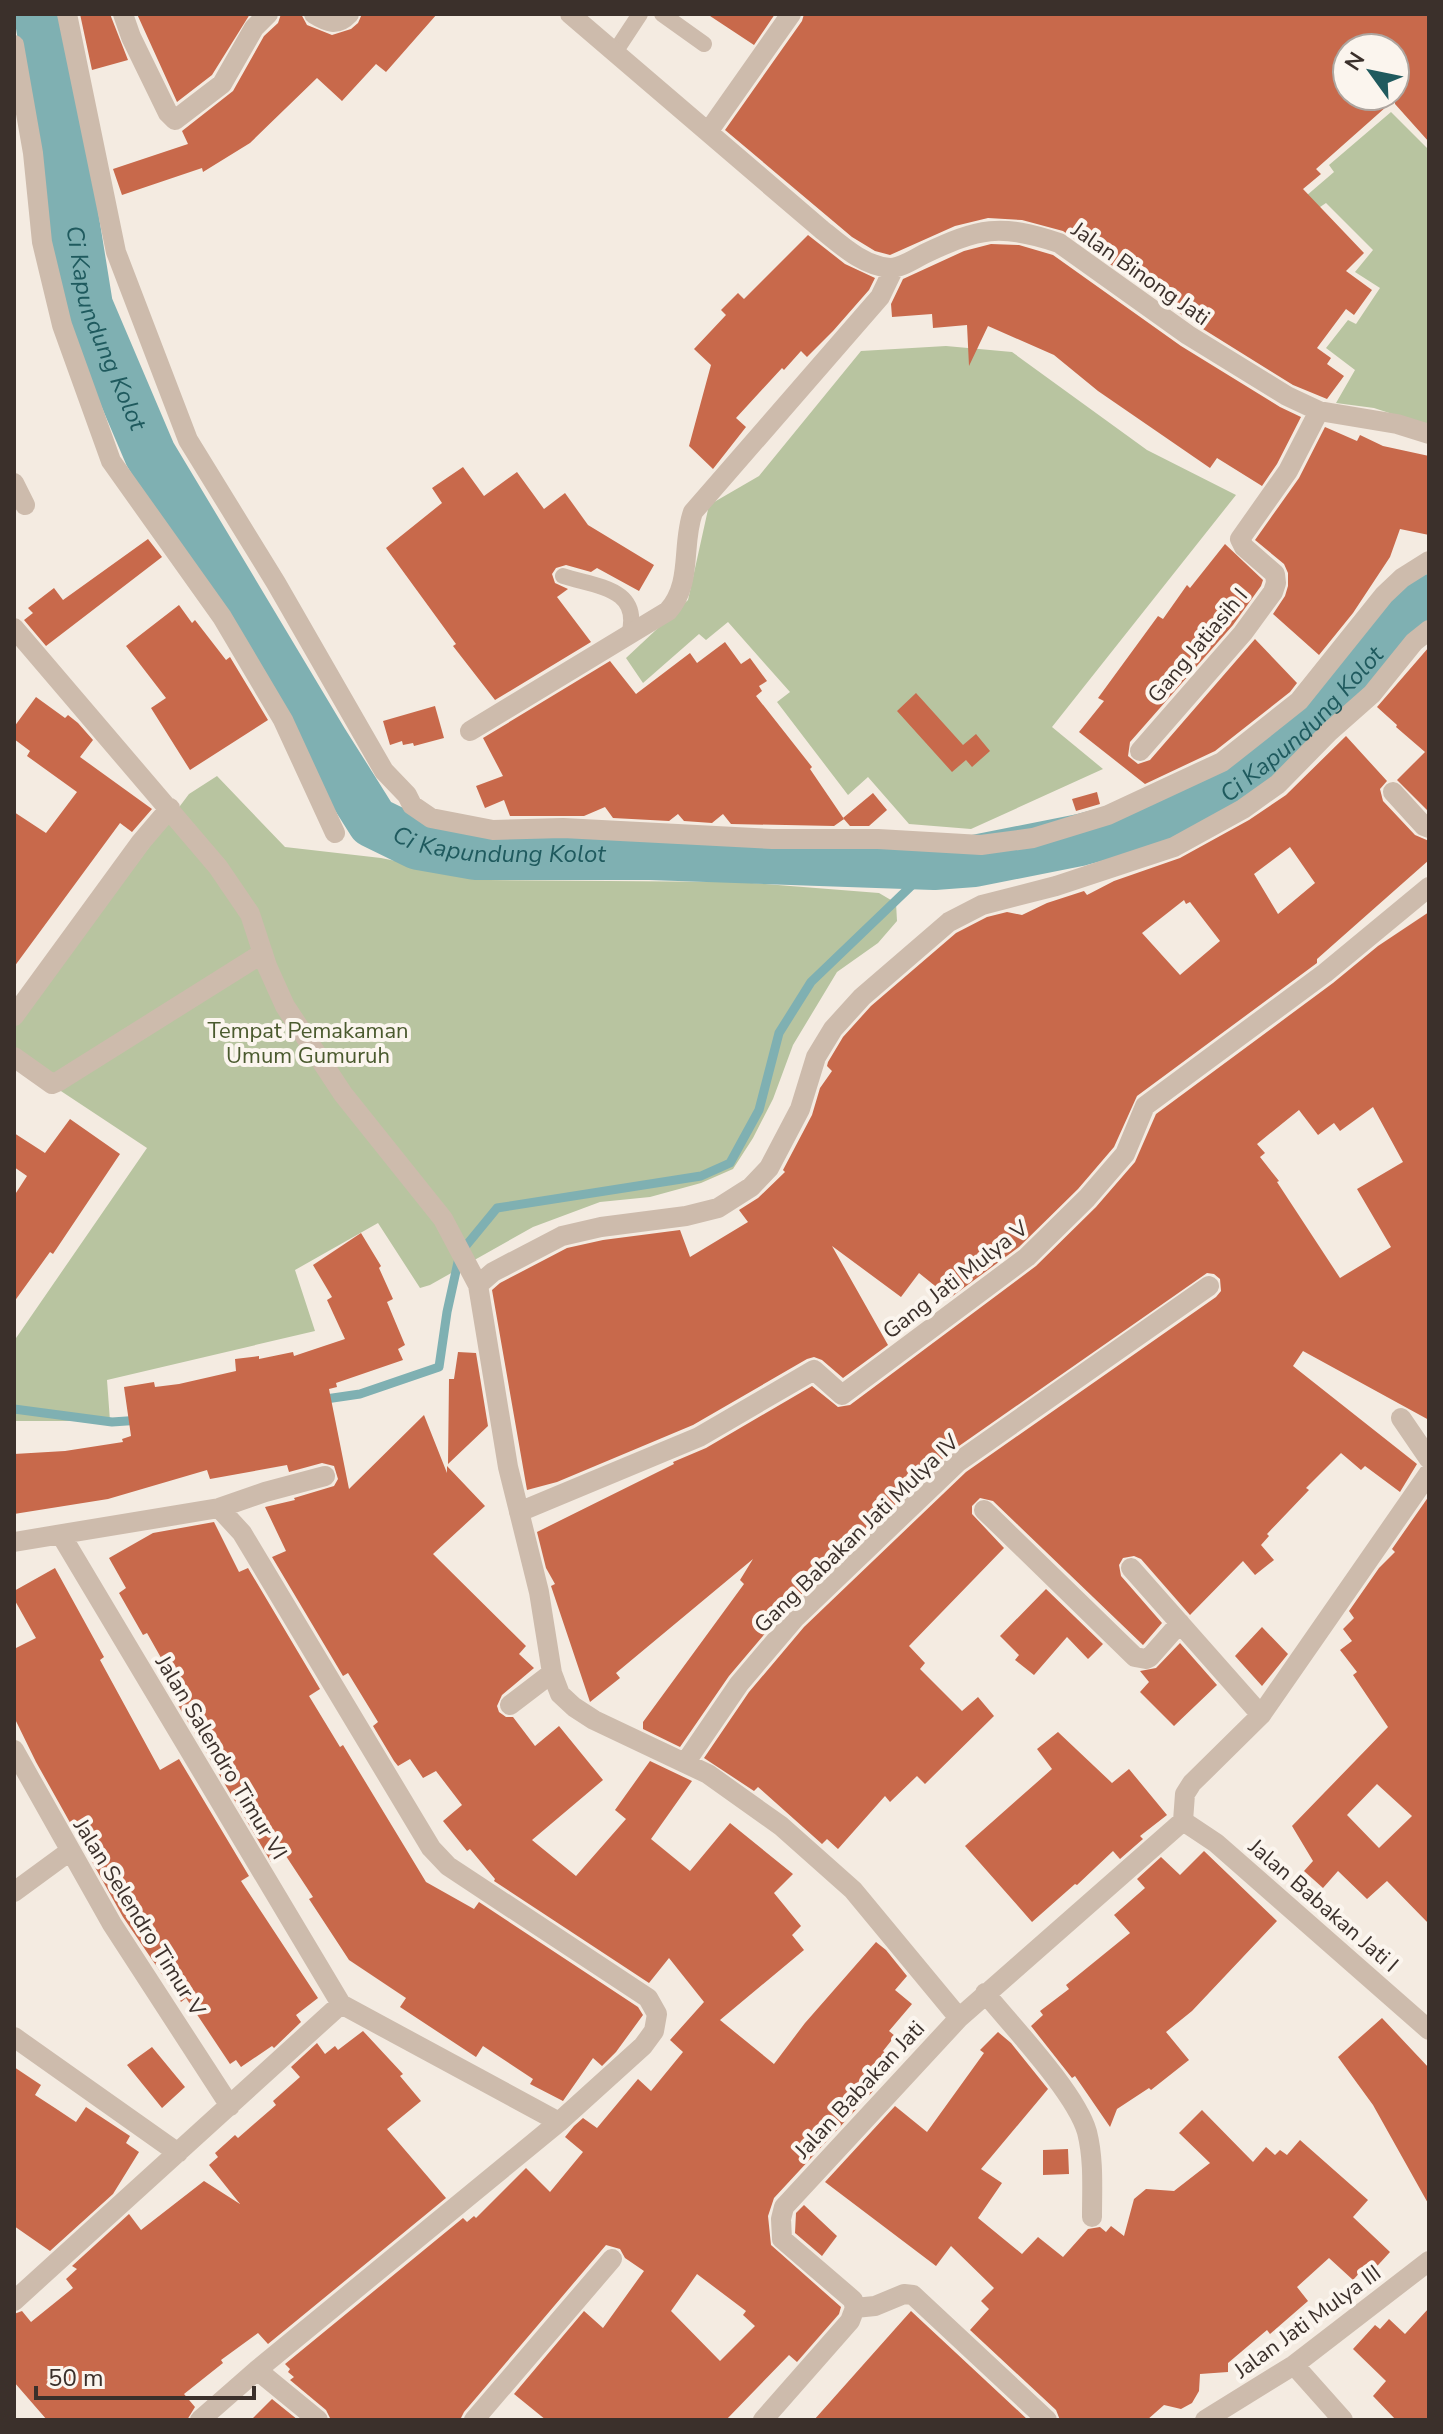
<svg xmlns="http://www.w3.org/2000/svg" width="1443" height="2434" font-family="'Nunito Sans',sans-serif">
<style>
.green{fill:#b8c4a0}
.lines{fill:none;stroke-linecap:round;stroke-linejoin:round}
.stream{stroke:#7fb0b2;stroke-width:9}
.river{stroke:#7fb0b2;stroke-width:52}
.building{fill:#c8694b;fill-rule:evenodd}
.lane{stroke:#cdbbac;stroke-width:16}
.street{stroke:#cdbbac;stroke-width:20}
.labels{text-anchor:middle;stroke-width:8;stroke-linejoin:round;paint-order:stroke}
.street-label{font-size:22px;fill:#3b302b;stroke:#fbf5ee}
.park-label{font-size:22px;fill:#4a5a2e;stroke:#fbf5ee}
.water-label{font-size:24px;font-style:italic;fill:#1f5a5e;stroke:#fbf5ee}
</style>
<rect width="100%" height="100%" fill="#f4ebe1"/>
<!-- green -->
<path class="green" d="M1391,112L1429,150V426L1374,408L1336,403L1355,370L1326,348L1348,320L1356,324L1380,288L1355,272L1373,250L1326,203L1317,209L1306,196L1334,172L1329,165Z
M946,346L1012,352L1147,450L1236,495L1052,727L1103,769L971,829L909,824L868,777L848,795L777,702L790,692L728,622L706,640L699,634L643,683L626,658L688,600L709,505L759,476L861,351Z
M217,776L285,847L381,858L489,880L740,882L879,893L896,903L897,921L878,943L837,972L793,1045L773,1099L753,1138L733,1169L701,1183L650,1197L600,1202L533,1227L430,1285L420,1288L378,1223L295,1270L315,1331L107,1380L110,1421H14V1341L147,1148L14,1060V1027L189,794Z"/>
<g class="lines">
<!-- stream -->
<path class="stream" d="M319,1400L360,1394L439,1367L447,1312L460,1253L497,1208L701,1176L730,1163L759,1110L779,1033L811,982L934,864
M14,1409L112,1422L141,1420"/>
<!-- river -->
<path class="river" id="s1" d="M40,14L87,306L150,454L322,741L373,822L418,844L475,854H650L934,864L974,861L1080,840L1215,804L1307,730L1385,643L1429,600"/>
</g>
<!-- building -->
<path class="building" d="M80,14H110L128,60L92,70Z
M137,14H250L212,75L177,102Z
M281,14H301L307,25L332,35L351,29L358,23L362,14H437L386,72L376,64L342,101L317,78L250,143L203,172L202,168L122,195L113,169L188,144L182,131L233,91L264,36L278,23Z
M707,14H775L754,45Z
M804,14H1429V142L1395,104V99L1316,169L1321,174L1303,189L1364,253L1346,271L1372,290L1354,315L1346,309L1317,348L1331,358L1327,364L1344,376L1327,399L1293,385L1195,324L1063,231L1022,220L988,218L955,226L890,255L875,251L852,237L725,130L802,21ZM1347,48H1395V96H1347Z
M808,235L845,264L875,278L869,290L833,331L807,357L801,351L784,370L782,368L736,418L746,427L713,469L689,446L711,365L694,349L726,315L721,310L738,293L744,299Z
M991,244L1019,245L1053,255L1181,346L1280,407L1301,417L1277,464L1262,486L1217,458L1210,468L1098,391L1054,355L988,326L969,366L967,325L933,328L932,314L892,317L891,304L903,279L964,251Z
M1325,427L1357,441L1360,435L1383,446L1429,456V535L1400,529L1390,557L1353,613L1319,655L1273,614L1285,596L1288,586V573L1284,564L1255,540L1299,478Z
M463,467L484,496L517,472L544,509L565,493L588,525L654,565L639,591L597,568L591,572L566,565L556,568L552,574L555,583L568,589L557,597L591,642L495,700L453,646L456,644L386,548L442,503L432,488Z
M148,539L162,557L46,646L24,620L33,613L28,608L54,588L63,600Z
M1225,544L1263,580L1261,586L1233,625L1130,742L1128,756L1138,764L1150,760L1255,639L1297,683L1290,692L1215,751L1145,784L1079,732L1104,701L1098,698L1158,616L1163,619L1187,585L1190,588Z
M179,605L192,623L195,620L226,660L230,657L268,720L190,770L151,708L166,698L126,646Z
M725,642L741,664L750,658L767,681L759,686L762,691L756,696L812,767L810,769L844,819L834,826L731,824L723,814L712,823L684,821L678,814L669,821L613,818L605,807L584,816H510L504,800L485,808L476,786L503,776L483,738L610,661L636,694L690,653L697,663Z
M1429,647V812L1397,780L1425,752L1396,727L1397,725L1377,707Z
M916,693L963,745L976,734L990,751L972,767L966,760L952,772L897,711Z
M36,697L65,718L68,715L78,723L93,740L80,757L152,809L132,832L120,823L14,967V812L46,833L77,792L27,756L30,751L14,739V727Z
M435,706L444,738L414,746L413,743L403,745L402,741L390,745L383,721Z
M1346,736L1387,781L1380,789L1383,801L1415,835L1429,841V860L1317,959V963L1137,1096L1114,1147L1078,1189L1019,1247L950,1298L919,1273L901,1297L832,1246L888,1345L843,1378L822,1360L814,1357L807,1359L693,1425L557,1482L527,1490L492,1290L500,1283L567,1248L603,1240L680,1230L690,1257L748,1222L739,1210L758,1198L785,1172L783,1170L812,1115L820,1088L832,1071L827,1066L828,1062L843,1037L871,1006L956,933L987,917L1007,912L1022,915L1047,903L1084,891L1087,895L1114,881L1180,858L1249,820L1286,795ZM1290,847L1315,883L1278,914L1254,874ZM1184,900L1186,904L1190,902L1220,941L1180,975L1142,933Z
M1097,792L1100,804L1076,811L1072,799Z
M873,793L887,810L869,826H850L843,818Z
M1429,912V1420L1303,1351L1293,1366L1417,1464L1400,1492L1365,1466L1361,1470L1341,1453L1306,1488L1309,1490L1267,1534L1269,1536L1261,1545L1274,1560L1255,1575L1243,1561L1190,1615L1141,1559L1134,1556L1123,1558L1119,1565L1121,1576L1162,1623L1143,1645L993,1501L980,1498L972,1506V1514L1004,1548L909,1646L925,1663L920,1669L962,1711L978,1697L994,1716L925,1784L917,1776L890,1802L885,1796L838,1849L827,1839L822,1844L758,1787L754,1791L704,1758L749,1692L804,1627L966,1472L1216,1297L1221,1291L1220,1279L1214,1274L1207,1273L949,1453L785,1610L729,1676L680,1747L643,1729V1722L744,1584L740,1580L753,1559L616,1673L620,1678L590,1702L552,1589L551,1586L555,1584L546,1568L537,1532L674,1464L673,1462L706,1448L812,1386L838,1407L850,1405L1036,1266L1096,1207L1135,1162L1156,1114L1333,983L1378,946ZM1373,1107L1403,1162L1357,1189L1391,1247L1340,1278L1277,1182L1279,1181L1260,1157L1265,1153L1257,1144L1299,1110L1318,1135L1334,1123L1340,1131Z
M70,1119L120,1154L53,1254L50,1252L14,1302V1196L27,1176L14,1167V1133L45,1153Z
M361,1233L381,1266L379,1268L393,1299L387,1302L405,1345L398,1349L403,1360L336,1383L337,1387L329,1389L349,1489L424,1415L447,1473V1466L485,1506L433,1554L526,1646L519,1654L534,1668L502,1695L497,1706L499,1712L506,1717H513L535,1746L559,1726L603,1780L532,1840L576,1876L626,1819L615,1810L650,1761L692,1781L651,1839L690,1871L730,1823L793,1874L774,1893L801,1926L792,1935L804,1950L720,2020L774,2064L805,2023L876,1942L886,1950L907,1976L895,1990L912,2004L889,2031L895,2036L883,2051L888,2055L866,2081L875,2089L774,2198L768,2216L771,2245L841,2307L839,2314L797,2362L789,2355L726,2420H546L514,2394L584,2311L603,2328L644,2271L625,2258L620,2249L606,2245L464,2412L460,2420H331L326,2410L290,2380L294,2377L288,2372L290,2369L285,2364L463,2218L467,2222L474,2216L476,2218L526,2168L550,2192L583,2152L565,2137L574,2126L583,2118L597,2128L638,2079L651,2091L683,2052L670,2040L704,2002L669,1958L649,1983L494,1881L495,1879L470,1849L467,1851L443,1821L462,1805L436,1771L423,1778L410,1759L398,1766L394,1761L373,1726L378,1722L348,1673L343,1676L272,1557L286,1551L265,1507L295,1500L294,1498L334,1486L338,1479L334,1466L322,1463L289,1472L287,1465L210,1479L207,1470L108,1499L14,1514V1454L65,1451L123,1442L122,1439L131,1436L124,1387L154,1382L155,1387L179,1384L236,1371L235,1359L259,1356V1359L293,1352L294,1356L345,1339L327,1300L332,1297L313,1265ZM697,2274L746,2311L743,2315L755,2326L720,2361L671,2311Z
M458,1352L476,1353L488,1426L448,1464L449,1379H454Z
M1429,1496V1924L1387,1881L1367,1899L1338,1871L1323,1888L1304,1871L1313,1861L1292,1826L1388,1727L1353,1675L1357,1672L1340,1650L1352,1641L1343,1629L1354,1618L1349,1611L1379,1568L1395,1552L1392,1549ZM1377,1784L1412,1816L1379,1848L1347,1815Z
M214,1522L239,1572L248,1568L320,1689L309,1696L340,1747L343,1745L426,1882L474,1909L479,1902L638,2007L643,2015L616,2052L602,2066L593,2058L563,2101L530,2084L533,2079L483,2046L476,2057L400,2007L406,1998L349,1960L309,1899L313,1897L284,1853L271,1862L169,1690L177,1686L147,1633L143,1635L119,1593L126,1588L109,1558L153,1533Z
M55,1568L104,1657L100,1660L160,1770L179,1759L249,1876L241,1881L318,1998L296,2015L301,2022L274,2048L272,2046L241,2067L236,2060L230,2064L186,1998L181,2002L123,1917L36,1762L14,1717V1649L36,1638L14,1599V1591Z
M1046,1589L1103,1644L1088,1659L1067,1637L1034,1675L1015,1660L1019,1655L1000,1636Z
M1262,1627L1288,1654L1262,1686L1235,1656Z
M1180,1643L1217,1685L1174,1726L1140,1692L1149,1682L1140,1671L1156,1668Z
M1058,1732L1112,1783L1129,1769L1167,1815L1140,1836L1143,1839L1120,1859L1113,1851L1077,1885L1075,1884L1032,1922L965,1846L1052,1769L1037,1749Z
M1204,1851L1277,1921L1192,2011L1166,2032L1189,2060L1151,2090L1149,2088L1117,2109L1110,2127L1075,2076L1072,2078L1031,2026L1043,2015L1040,2011L1069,1989L1066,1985L1130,1933L1114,1915L1145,1888L1137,1879L1161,1857L1180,1875Z
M1382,2018L1429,2068V2205L1373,2105L1338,2057Z
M363,2031L403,2074L400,2076L421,2101L387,2129L446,2198L268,2344L258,2333L221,2360L223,2363L184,2394L195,2407L187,2420H47L14,2382V2314L22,2311L31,2322L73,2288L66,2279L77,2269L72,2266L129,2214L141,2230L204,2181L240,2204L209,2165L218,2157L215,2153L235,2135L238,2138L276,2105L273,2101L300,2077L291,2067L317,2043L325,2054L335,2046L338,2050Z
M998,2032L1011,2043L1048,2089L981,2169L1002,2183L978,2218L1022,2254L1038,2237L1063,2257L1088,2229L1100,2227L1106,2232L1111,2226L1124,2236L1134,2199L1146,2189L1174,2191L1210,2163L1179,2133L1202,2110L1253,2162L1266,2147L1275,2155L1280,2150L1287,2155L1300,2140L1368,2200L1353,2217L1390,2252L1369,2275L1363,2269L1353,2280L1329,2258L1297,2287L1308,2301L1270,2334L1267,2330L1228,2363V2372L1200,2374L1199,2391L1192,2403L1181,2409L1164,2405L1147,2420H1060L1056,2410L970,2330L989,2309L981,2301L994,2288L951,2246L936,2266L825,2182L895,2106L927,2132L984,2053L980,2050Z
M152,2047L185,2087L162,2108L127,2065Z
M14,2067L41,2085L35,2095L55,2108L76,2122L86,2107L130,2136L126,2143L139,2152L113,2194L50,2251L14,2226Z
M1068,2149L1069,2174L1043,2175V2150Z
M804,2205L837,2236L822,2256L795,2233L796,2213Z
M1429,2308V2420H1396L1373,2396L1386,2381L1353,2349L1375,2325L1380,2329L1389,2319L1405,2334Z
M911,2311L1028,2420H814Z
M272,2399L298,2420H251Z"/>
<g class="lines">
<!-- lane -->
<path class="lane" d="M662,14L704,44
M615,52L640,14
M563,576C597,587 642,588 629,635"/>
<!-- street -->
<path class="street" d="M67,14L116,252L188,440L276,583L384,771L407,795L412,805L431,818L493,830L563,828L772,839H878L981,845L1033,838L1108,815L1222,762L1299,701L1384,595L1402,578L1429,561
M123,14L131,37L168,113L175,120L222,84L254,28L268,14
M314,14C327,22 337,27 349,14
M570,14L821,229C841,245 863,266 890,268C901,268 914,259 924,254C979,228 1000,223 1059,243L1188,335L1287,396L1319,411L1397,424L1429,434
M14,45L33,153L42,242L62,325L111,461L222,617L283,720L335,833
M708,132L791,14
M14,483L25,505
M14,628L218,867L250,914L267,966L285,1006L343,1094L443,1219L478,1285L508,1467L539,1592L552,1673L560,1694L574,1707L594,1720L708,1774L781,1826L853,1890L959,2018
M470,731L668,611C693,583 681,545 693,512L880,297L894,268
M1140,751L1243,633L1273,592L1276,583L1275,574L1244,547L1240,539L1288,471L1319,411
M1393,792L1424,826L1429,828
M14,1016L141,842L170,808
M14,1057L52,1084L59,1081L263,953
M478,1285L493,1272L562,1236L601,1227L686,1216L718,1208L751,1187L769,1168L800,1109L816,1057L833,1029L862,997L949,922L982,905L1056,886L1174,847L1243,809L1278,784L1329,732L1372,694L1414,642L1429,630
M1401,1418L1429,1459
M984,1510L1135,1657L1146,1659L1150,1657L1180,1623
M519,1512L699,1437L814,1370L842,1395L1027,1257L1087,1198L1125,1154L1145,1106L1325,973L1429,887
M61,1535L341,2004
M14,1542L219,1508L265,1492L325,1476
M1131,1568L1261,1715
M510,1705L552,1673
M14,1750L112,1924L230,2106
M685,1763L739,1684L795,1618L958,1462L1209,1286
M1183,1821L1185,1794L1192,1783L1261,1715L1429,1473
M1183,1821L1216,1843L1429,2030
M14,1892L70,1851
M985,1993C1012,2026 1076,2093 1087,2132C1094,2160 1092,2188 1092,2217
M14,2037L178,2153
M14,2301L341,2004L559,2122
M855,2308L875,2306L904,2294L913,2295L1047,2420
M1294,2365L1343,2420
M257,2370L318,2420
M200,2420L257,2370L559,2122L643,2046L654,2031L657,2014L648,1998L448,1866L431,1848L242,1533L219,1508
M474,2420L612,2259
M763,2420L850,2321L855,2308L853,2300L782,2239L781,2219L784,2207L959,2018L1183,1821
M1205,2420L1294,2365L1429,2261"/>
</g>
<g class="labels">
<!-- street labels -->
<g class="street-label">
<text transform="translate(1141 273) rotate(35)" y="8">Jalan Binong Jati</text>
<text transform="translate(1197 645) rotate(-50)" y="8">Gang Jatiasih I</text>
<text transform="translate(955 1279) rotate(-38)" y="8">Gang Jati Mulya V</text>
<text transform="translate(856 1533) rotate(-44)" y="8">Gang Babakan Jati Mulya IV</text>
<text transform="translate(222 1757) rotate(59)" y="8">Jalan Salendro Timur VI</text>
<text transform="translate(1324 1905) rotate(41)" y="8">Jalan Babakan Jati I</text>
<text transform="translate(140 1917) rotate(58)" y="8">Jalan Selendro Timur V</text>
<text transform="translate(859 2089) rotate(-47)" y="8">Jalan Babakan Jati</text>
<text transform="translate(1307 2321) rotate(-36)" y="8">Jalan Jati Mulya III</text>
</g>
<!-- park labels -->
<g class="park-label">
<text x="308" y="1038">Tempat Pemakaman<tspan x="308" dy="25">Umum Gumuruh</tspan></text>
</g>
<!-- water labels -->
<g class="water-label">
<text dy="8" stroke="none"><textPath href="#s1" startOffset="322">Ci Kapundung Kolot</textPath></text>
<text dy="8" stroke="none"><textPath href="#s1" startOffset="1860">Ci Kapundung Kolot</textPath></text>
<text dy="8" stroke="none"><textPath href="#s1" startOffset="1018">Ci Kapundung Kolot</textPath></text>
</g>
</g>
<!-- border -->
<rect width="1443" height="2434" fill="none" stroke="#3b302b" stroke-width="32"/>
<!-- north arrow -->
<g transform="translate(1371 72) rotate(303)"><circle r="38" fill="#fbf5ee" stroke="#aea6a0" stroke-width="2"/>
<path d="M0-6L14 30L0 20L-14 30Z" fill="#1f5a5e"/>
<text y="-12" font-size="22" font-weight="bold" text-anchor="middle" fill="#3b302b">N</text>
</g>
<!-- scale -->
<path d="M36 2386v12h218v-12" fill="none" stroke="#3b302b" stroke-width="4"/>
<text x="48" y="2386" font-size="24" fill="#3b302b" stroke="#fbf5ee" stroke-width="6" paint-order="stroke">50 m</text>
</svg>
